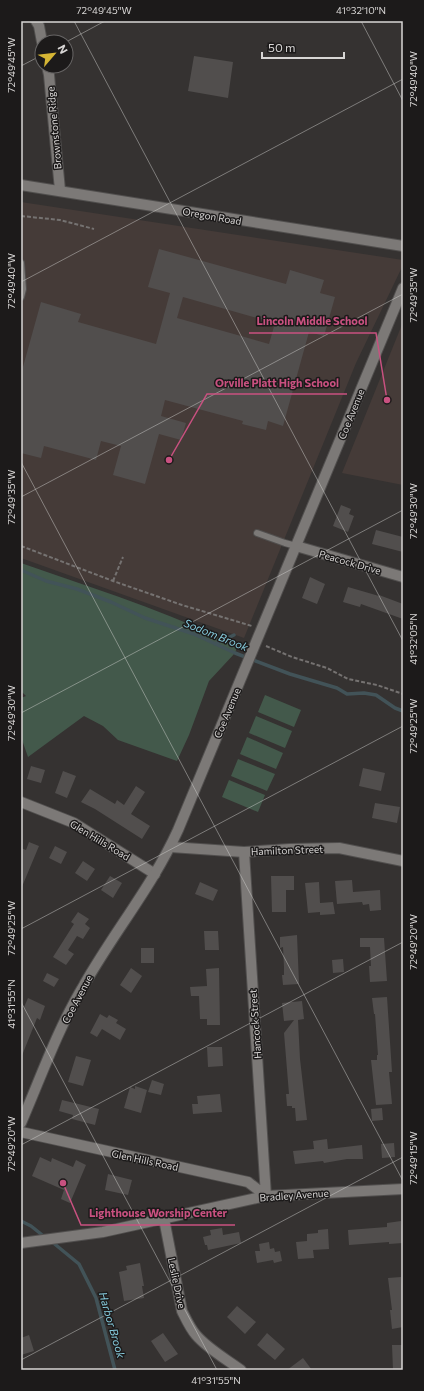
<svg xmlns="http://www.w3.org/2000/svg" width="424" height="1391" font-family="Commissioner,sans-serif">
<style>
.built{fill:#453b38}
.green{fill:#43594b}
.lines{fill:none;stroke-linecap:round;stroke-linejoin:round}
.stream{stroke:#425358;stroke-width:3.5}
.building{fill:#514e4d;fill-rule:evenodd}
.service-casing{stroke:#514f4e;stroke-width:8}
.minor-casing{stroke:#514f4e;stroke-width:12}
.tertiary-casing{stroke:#514f4e;stroke-width:12}
.path{stroke:#757271;stroke-width:2;stroke-dasharray:4 2;stroke-linecap:butt}
.service{stroke:#7c7977;stroke-width:6}
.minor{stroke:#7c7977;stroke-width:10}
.tertiary{stroke:#7c7977;stroke-width:10}
.ticks{fill:none;stroke:#d8d6d5;stroke-width:1;stroke-opacity:0.45}
.labels{text-anchor:middle;stroke-width:3;stroke-linejoin:round;paint-order:stroke}
.street-label{font-size:10px;fill:#d8d6d5;stroke:#1c1a1a}
.water-label{font-size:11px;font-style:italic;fill:#86cbdd;stroke:#1c1a1a}
.leader{fill:none;stroke:#c95180;stroke-width:1.5}
.callout-dot{fill:#c95180;stroke:#1c1a1a;stroke-width:1.5}
.callout-label{font-size:11px;text-anchor:middle;font-weight:bold;fill:#c95180;stroke:#1c1a1a;stroke-width:3;stroke-linejoin:round;paint-order:stroke}
.neatline{fill:none;stroke:#d8d6d5;stroke-width:1.5}
.ticks-label{font-size:10px;text-anchor:middle;fill:#d8d6d5}
</style>
<rect width="100%" height="100%" fill="#353231"/>
<!-- built -->
<path class="built" d="M21,202L403,260V265L356,363L244,638L21,558Z
M403,322V485L342,473Z"/>
<!-- green -->
<path class="green" d="M21,563C94,589 169,611 237,647L235,653L209,681L189,735L177,761L118,740L103,726L84,716L28,757L21,737V698L26,696L21,691Z
M265,695L301,710L294,727L258,712Z
M256,716L292,731L285,748L249,733Z
M247,737L283,753L276,769L240,754Z
M238,759L275,774L267,791L231,776Z
M229,780L265,795L258,812L222,797Z"/>
<g class="lines">
<!-- stream -->
<path class="stream" d="M21,570L46,581L77,589L111,602L145,618L194,634L235,653L290,674L337,688L347,694L364,693L376,695L395,708L403,711
M215,644L234,635
M21,1221L31,1226L46,1238
M51,1241L79,1264L96,1298L115,1370"/>
</g>
<!-- building -->
<path class="building" d="M194,56L233,62L228,98L188,91Z
M159,249L286,284L290,270L324,280L320,293L335,297L324,336L309,332L283,426L268,421L266,430L242,424L243,421L165,400L161,416L186,423L181,440L159,434L145,484L113,475L121,446L101,441L96,460L44,446L41,458L21,453V374L41,302L81,314L78,322L156,344L170,293L148,287ZM183,297L275,323L269,344L177,318Z
M341,505L351,509L349,514L354,516L348,532L333,526Z
M376,530L403,537V552L372,544Z
M310,577L325,584L317,604L302,598Z
M348,587L379,596V595L403,604V619L361,604L360,607L343,602Z
M31,766L45,770L41,783L27,779Z
M363,768L385,773L381,791L359,786Z
M63,771L76,776L67,798L55,793Z
M136,786L145,792L131,814L150,826L142,839L95,809L81,802L90,789L115,804L117,800L124,805Z
M375,803L400,807L397,823L372,818Z
M29,842L39,846L21,889V848L26,850Z
M55,846L67,852L61,864L49,858Z
M83,861L95,869L87,881L75,873Z
M110,876L122,883L113,898L101,890Z
M271,876H294V890H286V912H272Z
M352,880L353,892L380,890L381,910L370,911L369,904L363,905L362,902L337,904L335,881Z
M200,882L218,890L213,901L195,894Z
M319,882L320,903L333,902L335,914L320,915V912L308,913L305,883Z
M78,912L89,919L85,924L90,928L83,939L77,936L68,950L74,954L66,965L53,957L74,924L71,922Z
M204,931H218L219,950H205Z
M297,935L299,984L283,985L282,975H284V967L283,947L280,948V937Z
M360,938H384L387,981L370,982L369,966H371L370,947H360Z
M141,948H154V963H141Z
M343,959L344,972L333,973L332,960Z
M131,968L142,976L131,993L120,985Z
M219,968L220,1025H207V1019H200L199,996H191L190,987L207,986L206,969Z
M47,973L59,979L54,987L43,981Z
M387,997L392,1072H389L392,1104L376,1105L371,1060H377V1055H378L375,1014H374L372,998Z
M28,998L45,1006L40,1020L37,1018L21,1058V1014Z
M302,1001L304,1019L298,1020L300,1059L307,1120L296,1121L295,1108H292V1106H287L286,1094H289L284,1033L294,1020L284,1021L282,1003Z
M100,1014L107,1018L109,1015L118,1020L116,1023L126,1029L120,1040L102,1029L97,1037L90,1033Z
M207,1047H222L223,1066L208,1067Z
M76,1056L91,1060L83,1086L68,1082Z
M152,1080L164,1084L161,1095L148,1092Z
M135,1086L147,1090L141,1113L124,1108L130,1087L135,1089Z
M220,1094L222,1112L193,1114L192,1104H198L197,1096Z
M62,1100L99,1109L95,1125L72,1119L73,1115L59,1111Z
M382,1108L383,1120L372,1121L371,1109Z
M327,1139L328,1149L362,1145L363,1159H347L324,1163L323,1161L295,1164L293,1151L314,1149L313,1141Z
M394,1143L395,1157L382,1158L381,1144Z
M40,1157L51,1162L52,1158L73,1167L76,1160L86,1165L70,1203L61,1199L64,1190L32,1176Z
M108,1174L132,1180L128,1195L105,1190Z
M401,1221L403,1243L389,1244V1242L349,1245L348,1230L387,1227V1223Z
M222,1228L223,1235L239,1232L241,1243L208,1250L207,1245H205L203,1237L211,1235L210,1230Z
M328,1229L329,1249L313,1250L314,1258L298,1259L296,1242L307,1241V1234L318,1233V1230Z
M269,1242L270,1249L274,1248L275,1252L280,1251L282,1261L274,1263L273,1260L257,1263L255,1251H260L259,1244Z
M140,1263L144,1286H142L144,1298L124,1301L119,1272L127,1270L126,1266Z
M401,1277L403,1295V1327L392,1329L390,1310H392L388,1278Z
M237,1306L256,1322L245,1334L227,1317Z
M163,1333L178,1354L165,1362L151,1341Z
M267,1333L285,1349L275,1360L257,1345Z
M29,1335L34,1351L21,1355V1338Z
M392,1345H403V1370H393Z
M303,1358L312,1370H287Z"/>
<g class="lines">
<defs>
<path id="service" d="M21,263L23,289L21,297
M257,533L285,543L296,546"/>
<path id="minor" d="M36,21L39,26L42,42
M47,66L49,75L60,190
M296,546L403,577
M21,802L74,823L155,874
M171,847L244,852L290,849L339,848L403,861
M244,852L266,1196
M21,1132L248,1182L266,1196
M164,1219L182,1311C186,1319 190,1328 196,1335C208,1349 226,1359 241,1370"/>
<path id="tertiary" d="M21,185L403,246
M21,1123C41,1077 58,1028 84,985C114,932 153,885 178,830L403,288
M21,1243L103,1232L266,1196L403,1189"/>
</defs>
<!-- service casing -->
<use href="#service" class="service-casing"/>
<!-- minor casing -->
<use href="#minor" class="minor-casing"/>
<!-- tertiary casing -->
<use href="#tertiary" class="tertiary-casing"/>
<!-- path -->
<path class="path" d="M21,216L60,220L94,229
M21,546L113,581L182,605L252,626
M113,581L123,557
M266,646L292,657L327,668L348,679L377,685L403,694"/>
<!-- service -->
<use href="#service" class="service"/>
<!-- minor -->
<use href="#minor" class="minor"/>
<!-- tertiary -->
<use href="#tertiary" class="tertiary"/>
</g>
<!-- ticks -->
<path class="ticks" d="M74,21L403,641M361,21L403,101M66,42L105,21M21,66L42,55M21,282L403,79M21,462L403,1181M21,497L403,294M21,713L403,510M21,929L403,726M21,1002L217,1370M21,1145L403,942M21,1360L403,1157"/>
<g class="labels">
<!-- street labels -->
<g class="street-label">
<text transform="translate(54 128) rotate(-95)" y="4">Brownstone Ridge</text>
<text transform="translate(212 216) rotate(10)" y="4">Oregon Road</text>
<text transform="translate(351 414) rotate(-68)" y="4">Coe Avenue</text>
<text transform="translate(350 562) rotate(16)" y="4">Peacock Drive</text>
<text transform="translate(227 713) rotate(-67)" y="4">Coe Avenue</text>
<text transform="translate(100 840) rotate(31)" y="4">Glen Hills Road</text>
<text transform="translate(287 850) rotate(-2)" y="4">Hamilton Street</text>
<text transform="translate(77 999) rotate(-62)" y="4">Coe Avenue</text>
<text transform="translate(255 1024) rotate(-94)" y="4">Hancock Street</text>
<text transform="translate(145 1160) rotate(12)" y="4">Glen Hills Road</text>
<text transform="translate(294 1195) rotate(-4)" y="4">Bradley Avenue</text>
<text transform="translate(177 1283) rotate(78)" y="4">Leslie Drive</text>
</g>
<!-- water labels -->
<g class="water-label">
<text transform="translate(216 635) rotate(22)" y="4">Sodom Brook</text>
<text transform="translate(112 1325) rotate(74)" y="4">Harbor Brook</text>
</g>
</g>
<!-- callouts -->
<path class="leader" d="M387 400L376 333H249M169 460L207 394H347M63 1183L81 1225H235"/>
<g class="callout-dot">
<circle cx="387" cy="400" r="4"/>
<circle cx="169" cy="460" r="4"/>
<circle cx="63" cy="1183" r="4"/>
</g>
<g class="callout-label">
<text x="312" y="325">Lincoln Middle School</text>
<text x="277" y="387">Orville Platt High School</text>
<text x="158" y="1217">Lighthouse Worship Center</text>
</g>
<!-- border -->
<rect width="424" height="1391" fill="none" stroke="#1c1a1a" stroke-width="44"/>
<!-- north arrow -->
<g transform="translate(54 54) rotate(62)"><circle r="19" fill="#1c1a1a" stroke="#676565"/>
<path d="M0-3L7 15L0 10L-7 15Z" fill="#d5b534"/>
<text y="-6" font-size="11" font-weight="bold" text-anchor="middle" fill="#d8d6d5">N</text>
</g>
<!-- scale -->
<path d="M262 52v6h82v-6" fill="none" stroke="#d8d6d5" stroke-width="2"/>
<text x="268" y="52" font-size="12" fill="#d8d6d5" stroke="#1c1a1a" stroke-width="3" paint-order="stroke">50 m</text>
<rect x="22" y="22" width="380" height="1347" class="neatline"/>
<g class="ticks-label">
<text x="104" y="14">72°49'45"W</text>
<text x="361" y="14">41°32'10"N</text>
<text transform="translate(11 65) rotate(-90)" y="4">72°49'45"W</text>
<text transform="translate(413 79) rotate(-90)" y="4">72°49'40"W</text>
<text transform="translate(11 281) rotate(-90)" y="4">72°49'40"W</text>
<text transform="translate(413 295) rotate(-90)" y="4">72°49'35"W</text>
<text transform="translate(11 497) rotate(-90)" y="4">72°49'35"W</text>
<text transform="translate(413 511) rotate(-90)" y="4">72°49'30"W</text>
<text transform="translate(413 639) rotate(-90)" y="4">41°32'05"N</text>
<text transform="translate(11 713) rotate(-90)" y="4">72°49'30"W</text>
<text transform="translate(413 726) rotate(-90)" y="4">72°49'25"W</text>
<text transform="translate(11 928) rotate(-90)" y="4">72°49'25"W</text>
<text transform="translate(413 942) rotate(-90)" y="4">72°49'20"W</text>
<text transform="translate(11 1004) rotate(-90)" y="4">41°31'55"N</text>
<text transform="translate(11 1144) rotate(-90)" y="4">72°49'20"W</text>
<text transform="translate(413 1158) rotate(-90)" y="4">72°49'15"W</text>
<text x="216" y="1384">41°31'55"N</text>
</g>
</svg>
